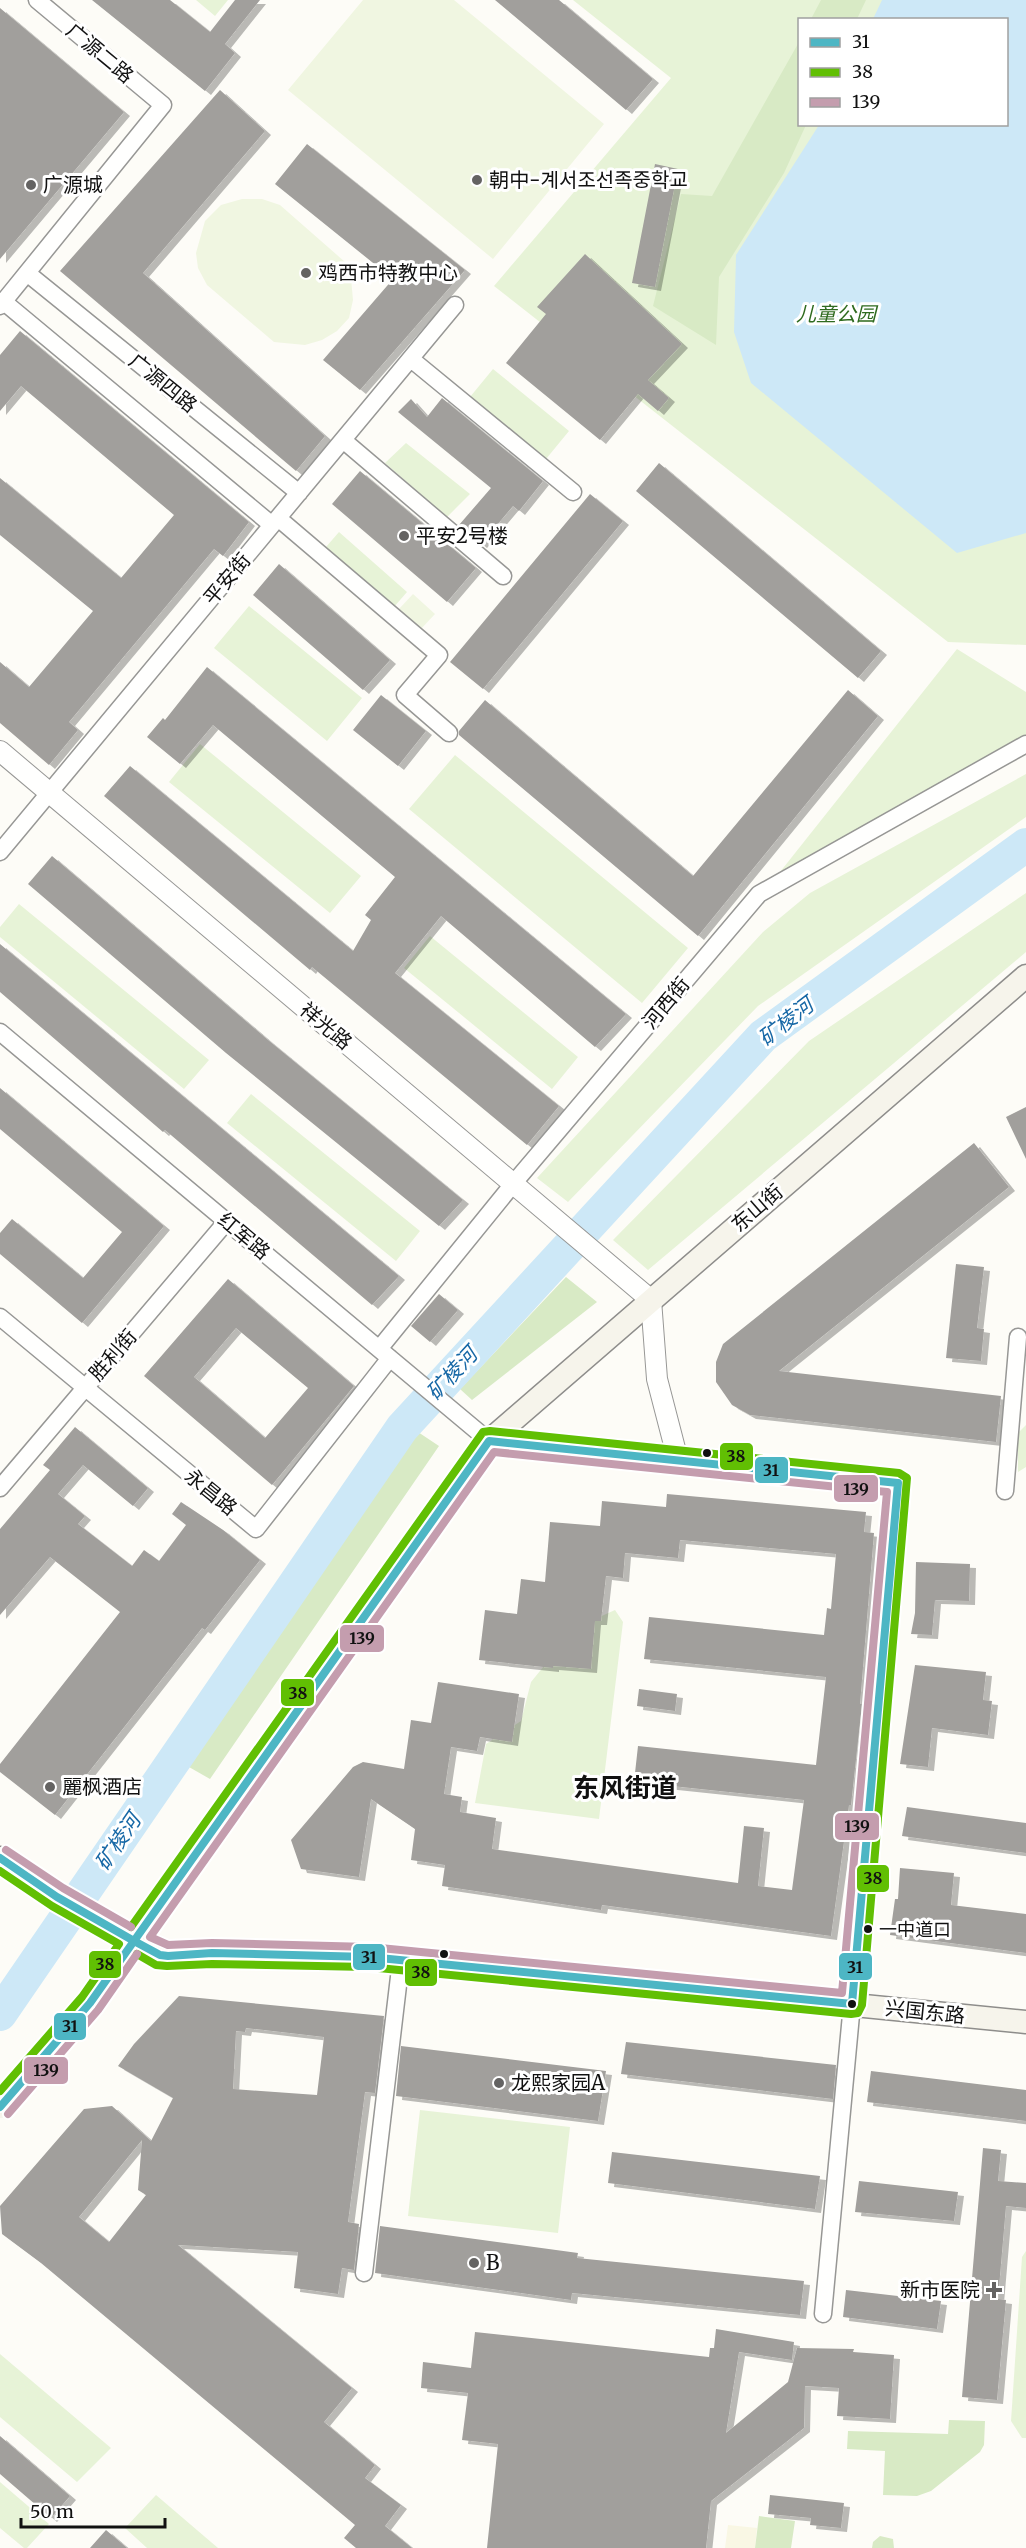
<svg xmlns="http://www.w3.org/2000/svg" width="1026" height="2548" font-family="Merriweather,'Noto Sans SC','Noto Sans KR',serif">
<style>
.farmland{fill:#f9f7e4}
.green{fill:#e7f3d7;fill-rule:evenodd}
.forest{fill:#d8eac5}
.pitch{fill:#f0f6e1}
.water{fill:#cde8f7}
.lines{fill:none;stroke-linecap:round;stroke-linejoin:round}
.river{stroke:#cde8f7;stroke-width:34}
.building{fill:#a19f9c;fill-rule:evenodd;filter:url(#shadow)}
.minor-casing{stroke:#979795;stroke-width:19}
.tertiary-casing{stroke:#979795;stroke-width:22}
.secondary-casing{stroke:#8e8d8b;stroke-width:25}
.minor{stroke:#fffffe;stroke-width:16}
.tertiary{stroke:#fffffe;stroke-width:20}
.secondary{stroke:#f6f4eb;stroke-width:22}
.secondary-bridge-casing{stroke:#8e8d8b;stroke-width:25;stroke-linecap:butt}
.secondary-bridge{stroke:#f6f4eb;stroke-width:22}
.bus-1-casing{stroke:#fff;stroke-width:12}
.bus-2-casing{stroke:#fff;stroke-width:12}
.bus-3-casing{stroke:#fff;stroke-width:12}
.bus-1{stroke:#4db6c4;stroke-width:8}
.bus-2{stroke:#61bf03;stroke-width:8}
.bus-3{stroke:#c49dae;stroke-width:8}
.poi-dot{fill:#646362;stroke:#fff;stroke-width:2}
.bus-dot{fill:#111;stroke:#fff;stroke-width:2}
.labels{text-anchor:middle;stroke-width:6;stroke-linejoin:round;paint-order:stroke}
.bus-label{font-size:18px;fill:#111;stroke:#fff;text-anchor:start}
.street-label{font-size:20px;fill:#111;stroke:#fff}
.poi-label{font-size:20px;fill:#111;stroke:#fff;text-anchor:start}
.park-label{font-size:20px;font-style:italic;fill:#2f6b1f;stroke:#fff}
.water-label{font-size:21px;font-style:italic;fill:#1768a6;stroke:#fff}
.district-label{font-size:26px;font-weight:bold;fill:#111;stroke:#fff}
.line-badge{stroke:#fff;stroke-width:2}
.pale-badge-label{font-size:16px;text-anchor:middle;font-weight:bold;fill:#111}
</style>
<defs>
<filter id="shadow"><feDropShadow dx="6" dy="4" stdDeviation="0" flood-color="#0004"/></filter>
</defs>
<rect width="100%" height="100%" fill="#fdfcf7"/>
<!-- farmland -->
<path class="farmland" d="M728,2525L757,2528L755,2548H725Z"/>
<!-- green -->
<path class="green" d="M196,0H228L215,16Z
M573,0H1026V645L948,642L494,286L671,78ZM800,20H1006V124H800Z
M493,369L569,431L546,459L470,397Z
M406,443L470,494L447,517L385,463Z
M339,532L407,592L394,607L326,547Z
M249,606L362,698L327,741L214,648Z
M957,649L1026,692V736L1018,742L780,872Z
M200,744L361,876L330,913L169,782Z
M455,755L688,948L642,1003L409,809Z
M1026,774V817L758,1006L568,1202L537,1178L763,932L810,893Z
M1026,893V952L648,1270L613,1240L809,1041Z
M19,904L209,1060L184,1089L0,937V927Z
M430,936L578,1057L552,1089L404,968Z
M251,1094L420,1231L396,1261L227,1123Z
M1026,1425V1467L1018,1472V1433Z
M615,1610L623,1622L599,1819L475,1803L486,1744L521,1721L531,1682L575,1628Z
M420,2110L570,2127L558,2233L408,2216Z
M1026,2251V2438H1022L1011,2421L1022,2257Z
M0,2354L111,2448L77,2482L0,2417Z
M0,2482L49,2524L27,2548H24L0,2528Z
M156,2495L218,2548H147L125,2528Z"/>
<!-- forest -->
<path class="forest" d="M821,0H866L857,19H811Z
M799,42L800,124L806,125L784,173L719,277L716,345L653,306L681,194L712,196Z
M566,1277L597,1302L472,1400L460,1389Z
M418,1432L439,1446L210,1779L189,1767Z
M949,2420L985,2421L984,2445L980,2452L931,2491L917,2496L883,2495L885,2451L847,2449L848,2431L948,2434Z
M759,2516L795,2521L791,2548H755Z
M880,2536L893,2539L894,2548H872L873,2542Z"/>
<!-- pitch -->
<path class="pitch" d="M363,0H454L604,124L493,259L288,90Z
M242,199H262L280,205L345,262L351,278L353,300L349,318L337,331L322,340L305,345L274,342L207,285L198,268L196,253L205,221L221,205Z
M413,594L435,614L420,630L398,610Z"/>
<!-- water -->
<path class="water" d="M882,0H1026V533L957,553L751,383L734,332L736,255L819,125L1006,124V20L873,19Z"/>
<g class="lines">
<!-- river -->
<path class="river" d="M0,2014L402,1428L763,1036L1026,845"/>
</g>
<!-- building -->
<path class="building" d="M92,0H170L210,32L235,0H260L225,44L235,53L205,91Z
M495,0H559L653,79L626,110Z
M0,8L124,112L0,259Z
M220,90L265,131L143,273L325,436L296,471L60,271Z
M307,144L465,270L360,390L323,360L393,279L275,184Z
M655,164L678,169L655,287L632,283Z
M585,254L682,344L648,380L669,398L658,411L638,394L600,440L506,363L546,314L537,307Z
M20,331L249,522L223,556L214,549L69,722L78,730L49,765L0,723V662L29,687L93,611L0,535V478L121,578L174,515L21,386L0,411V355Z
M442,398L543,481L519,511L513,506L481,544L459,525L491,488L398,412L411,399L427,417Z
M659,463L881,651L858,678L636,491Z
M360,471L476,568L447,602L332,504Z
M590,494L623,521L483,689L450,662Z
M279,564L390,660L363,690L253,595Z
M207,667L626,1014L595,1047L441,916L395,973L559,1106L527,1145L312,967L310,970L104,796L130,766L353,951L371,920L365,915L395,877L213,725L180,764L147,737L163,718L165,720Z
M848,690L878,716L698,936L459,735V731L485,700L693,876Z
M381,695L426,731L398,766L353,730Z
M52,856L268,1040L463,1200L439,1226L226,1053L28,884Z
M0,944L399,1276L372,1305L165,1130L163,1132L0,992Z
M0,1088L164,1226L82,1323L0,1254V1233L12,1219L83,1278L122,1232L0,1129Z
M1026,1107V1159L1006,1117Z
M974,1143L1009,1187L779,1371L1001,1396L996,1442L750,1415L732,1405L716,1382V1362L723,1344Z
M956,1264L984,1267L977,1328L984,1329L981,1361L946,1358Z
M228,1279L354,1386L272,1485L144,1376ZM236,1328L308,1388L265,1438L194,1377Z
M439,1294L458,1310L430,1342L411,1326Z
M75,1427L148,1488L133,1506L83,1465L58,1494L85,1516L78,1524L132,1566L144,1550L159,1561L186,1525L172,1514L181,1502L223,1530L260,1560L205,1630L202,1628L55,1815L0,1772V1764L120,1612L50,1557L0,1615V1529L50,1470L43,1465Z
M667,1494L866,1512L864,1532L874,1533L860,1704H862L851,1805H849L831,1936L602,1905L601,1910L442,1886L445,1865L411,1860L415,1829L371,1799L359,1877L301,1869L291,1840L353,1767L363,1762L404,1769L411,1720L431,1723L438,1682L519,1694L512,1742L480,1737L477,1751L451,1747L444,1794L462,1797L460,1812L496,1818L492,1849L738,1883L744,1826L764,1828L758,1886L792,1890L804,1800L634,1782L638,1746L816,1765L826,1677L644,1659L649,1617L824,1635L827,1608L831,1609L836,1554L680,1540L678,1558L625,1553L623,1578L606,1576L601,1621H595L591,1669L553,1666V1668L479,1660L485,1610L517,1614L521,1579L545,1582L550,1522L600,1526L602,1501L666,1507Z
M916,1562L970,1564L969,1601L935,1600L932,1635L911,1634L915,1613Z
M915,1665L986,1672L983,1700L992,1701L988,1735L932,1728L928,1767L900,1764Z
M639,1689L677,1694L675,1711L637,1706Z
M907,1807L1026,1823V1853L902,1836Z
M900,1868L954,1873L951,1905L1026,1914V1953L890,1935L895,1899H898Z
M179,1996L384,2016L375,2093L365,2092L348,2222L359,2224L354,2270L342,2268L338,2294L294,2288L298,2252L178,2245L352,2388L324,2422L375,2465L365,2478L401,2505L385,2526L412,2548H356L344,2538L355,2525L41,2263L2,2234L0,2206L84,2109L112,2106L151,2141L173,2098L118,2066L134,2044ZM246,2028L324,2037L317,2095L233,2089L236,2031L245,2032ZM142,2140L138,2190L146,2195L109,2242L79,2217Z
M626,2042L836,2065L833,2099L621,2074Z
M401,2046L606,2071L598,2121L396,2096Z
M871,2071L1026,2090V2121L867,2102Z
M983,2148L1001,2150L998,2181L1026,2183V2208L1006,2206L998,2299L1006,2300L997,2400L962,2397Z
M612,2152L820,2176L815,2209L608,2183Z
M859,2181L958,2192L954,2221L855,2212Z
M380,2226L578,2253L577,2258L804,2281L800,2315L572,2293L571,2300L375,2273Z
M846,2290L941,2301L937,2329L843,2317Z
M716,2329L794,2342L792,2360L739,2352L726,2433L788,2382L797,2348L854,2349L853,2352L894,2355L890,2419L837,2416L839,2388L805,2386L804,2428L711,2501L706,2548H487L498,2444L462,2440L468,2393L421,2388L423,2362L471,2368L475,2332L709,2357L710,2348H714Z
M0,2436L70,2496L51,2518L0,2474Z
M770,2495L844,2503L841,2528L810,2525L811,2518L768,2514Z
M106,2530L127,2548H90Z"/>
<g class="lines">
<defs>
<path id="minor" d="M27,273L299,493
M4,302L272,525
M0,306L163,105L37,0
M411,359L573,492
M343,440L503,576
M278,518L439,655L405,695L449,733
M0,852L455,305
M0,1032L489,1441
M0,1317L256,1529L390,1358
M379,1349L513,1184L759,894L1026,744
M0,1488L227,1221
M1005,1491L1018,1337
M364,2273L401,1960
M823,2314L852,2004"/>
<path id="tertiary" d="M0,751L651,1300L657,1379L678,1460
M489,1441L898,1483L852,2004"/>
<path id="secondary" d="M489,1441L1026,976
M0,1858L23,1876L160,1955L168,1956L212,1953L369,1957L1026,2022"/>
</defs>
<!-- minor casing -->
<use href="#minor" class="minor-casing"/>
<!-- tertiary casing -->
<use href="#tertiary" class="tertiary-casing"/>
<!-- secondary casing -->
<use href="#secondary" class="secondary-casing"/>
<!-- minor -->
<use href="#minor" class="minor"/>
<!-- tertiary -->
<use href="#tertiary" class="tertiary"/>
<!-- secondary -->
<use href="#secondary" class="secondary"/>
<defs>
<path id="secondary-bridge" d="M0,2107L90,2003L489,1441"/>
</defs>
<!-- secondary-bridge casing -->
<use href="#secondary-bridge" class="secondary-bridge-casing"/>
<!-- secondary-bridge -->
<use href="#secondary-bridge" class="secondary-bridge"/>
<defs>
<path id="bus-1" d="M489,1441L898,1483L852,2004L369,1957L212,1953L168,1956L160,1955L134,1941Z
M0,1858L57,1897L134,1941
M0,2107L90,2003L134,1941"/>
<path id="bus-2" d="M0,1871L52,1906L119,1944L82,1997L0,2091
M131,1927L483,1432L490,1431L899,1473L907,1478L862,2005L858,2013L851,2014L368,1967L212,1964L167,1966L156,1965L137,1954"/>
<path id="bus-3" d="M494,1452L887,1492L842,1993L370,1947L212,1943L168,1945L150,1937Z
M6,1850L63,1888L131,1927
M8,2114L98,2010L137,1954"/>
</defs>
<!-- bus-1 casing -->
<use href="#bus-1" class="bus-1-casing"/>
<!-- bus-2 casing -->
<use href="#bus-2" class="bus-2-casing"/>
<!-- bus-3 casing -->
<use href="#bus-3" class="bus-3-casing"/>
<!-- bus-1 -->
<use href="#bus-1" class="bus-1"/>
<!-- bus-2 -->
<use href="#bus-2" class="bus-2"/>
<!-- bus-3 -->
<use href="#bus-3" class="bus-3"/>
</g>
<!-- markers -->
<g class="poi-dot">
<circle cx="477" cy="180" r="6"/>
<circle cx="31" cy="185" r="6"/>
<circle cx="306" cy="273" r="6"/>
<circle cx="404" cy="536" r="6"/>
<circle cx="50" cy="1787" r="6"/>
<circle cx="499" cy="2083" r="6"/>
<circle cx="474" cy="2263" r="6"/>
<path d="M991 2281h6v6h6v6h-6v6h-6v-6h-6v-6h6z"/>
</g>
<g class="bus-dot">
<circle cx="707" cy="1453" r="5"/>
<circle cx="868" cy="1929" r="5"/>
<circle cx="444" cy="1954" r="5"/>
<circle cx="852" cy="2004" r="5"/>
</g>
<g class="labels">
<!-- bus labels -->
<g class="bus-label">
<text x="879" y="1936">一中道口</text>
</g>
<!-- street labels -->
<g class="street-label">
<text transform="translate(100 53) rotate(40)" y="7">广源二路</text>
<text transform="translate(163 383) rotate(39)" y="7">广源四路</text>
<text transform="translate(227 579) rotate(-50)" y="7">平安街</text>
<text transform="translate(666 1003) rotate(-50)" y="7">河西街</text>
<text transform="translate(326 1026) rotate(40)" y="7">祥光路</text>
<text transform="translate(757 1208) rotate(-41)" y="7">东山街</text>
<text transform="translate(244 1236) rotate(40)" y="7">红军路</text>
<text transform="translate(113 1355) rotate(-49)" y="7">胜利街</text>
<text transform="translate(211 1492) rotate(39)" y="7">永昌路</text>
<text transform="translate(925 2012) rotate(6)" y="7">兴国东路</text>
</g>
<!-- poi labels -->
<g class="poi-label">
<text x="489" y="187">朝中-계서조선족중학교</text>
<text x="43" y="192">广源城</text>
<text x="318" y="280">鸡西市特教中心</text>
<text x="416" y="543">平安2号楼</text>
<text x="62" y="1794">麗枫酒店</text>
<text x="511" y="2090">龙熙家园A</text>
<text x="486" y="2270">B</text>
<text x="980" y="2297" text-anchor="end">新市医院</text>
</g>
<!-- park labels -->
<g class="park-label">
<text x="836" y="321">儿童公园</text>
</g>
<!-- water labels -->
<g class="water-label">
<text transform="translate(786 1022) rotate(-38)" y="7">矿棱河</text>
<text transform="translate(452 1374) rotate(-47)" y="7">矿棱河</text>
<text transform="translate(118 1842) rotate(-56)" y="7">矿棱河</text>
</g>
<!-- district labels -->
<g class="district-label">
<text x="625" y="1797">东风街道</text>
</g>
</g>
<g class="line-badge">
<rect x="719" y="1442" width="35" height="29" rx="6" fill="#61bf03"/>
<rect x="754" y="1456" width="35" height="28" rx="6" fill="#4db6c4"/>
<rect x="833" y="1474" width="46" height="29" rx="6" fill="#c49dae"/>
<rect x="339" y="1624" width="46" height="29" rx="6" fill="#c49dae"/>
<rect x="280" y="1678" width="35" height="29" rx="6" fill="#61bf03"/>
<rect x="834" y="1812" width="46" height="29" rx="6" fill="#c49dae"/>
<rect x="856" y="1864" width="34" height="29" rx="6" fill="#61bf03"/>
<rect x="352" y="1943" width="34" height="28" rx="6" fill="#4db6c4"/>
<rect x="88" y="1950" width="34" height="29" rx="6" fill="#61bf03"/>
<rect x="838" y="1952" width="35" height="29" rx="6" fill="#4db6c4"/>
<rect x="404" y="1958" width="34" height="29" rx="6" fill="#61bf03"/>
<rect x="53" y="2012" width="34" height="29" rx="6" fill="#4db6c4"/>
<rect x="23" y="2056" width="46" height="29" rx="6" fill="#c49dae"/>
</g>
<g class="pale-badge-label">
<text x="736" y="1462">38</text>
<text x="771" y="1476">31</text>
<text x="856" y="1495">139</text>
<text x="362" y="1644">139</text>
<text x="298" y="1699">38</text>
<text x="857" y="1832">139</text>
<text x="873" y="1884">38</text>
<text x="369" y="1963">31</text>
<text x="105" y="1970">38</text>
<text x="855" y="1973">31</text>
<text x="421" y="1978">38</text>
<text x="70" y="2032">31</text>
<text x="46" y="2076">139</text>
</g>
<!-- legend -->
<rect x="798" y="18" width="210" height="108" fill="#ffffff" stroke="#a0a0a0" stroke-width="1.5"/>
<rect x="810" y="38" width="30" height="9" fill="#4db6c4" stroke="#a0a0a0" stroke-width="1.5"/>
<text x="852" y="48" font-size="18" fill="#111111">31</text>
<rect x="810" y="68" width="30" height="9" fill="#61bf03" stroke="#a0a0a0" stroke-width="1.5"/>
<text x="852" y="78" font-size="18" fill="#111111">38</text>
<rect x="810" y="98" width="30" height="9" fill="#c49dae" stroke="#a0a0a0" stroke-width="1.5"/>
<text x="852" y="108" font-size="18" fill="#111111">139</text>
<!-- scale -->
<path d="M21 2518v9h144v-9" fill="none" stroke="#111111" stroke-width="3"/>
<text x="30" y="2518" font-size="18" fill="#111111" stroke="#ffffff" stroke-width="4.5" paint-order="stroke">50 m</text>
</svg>
